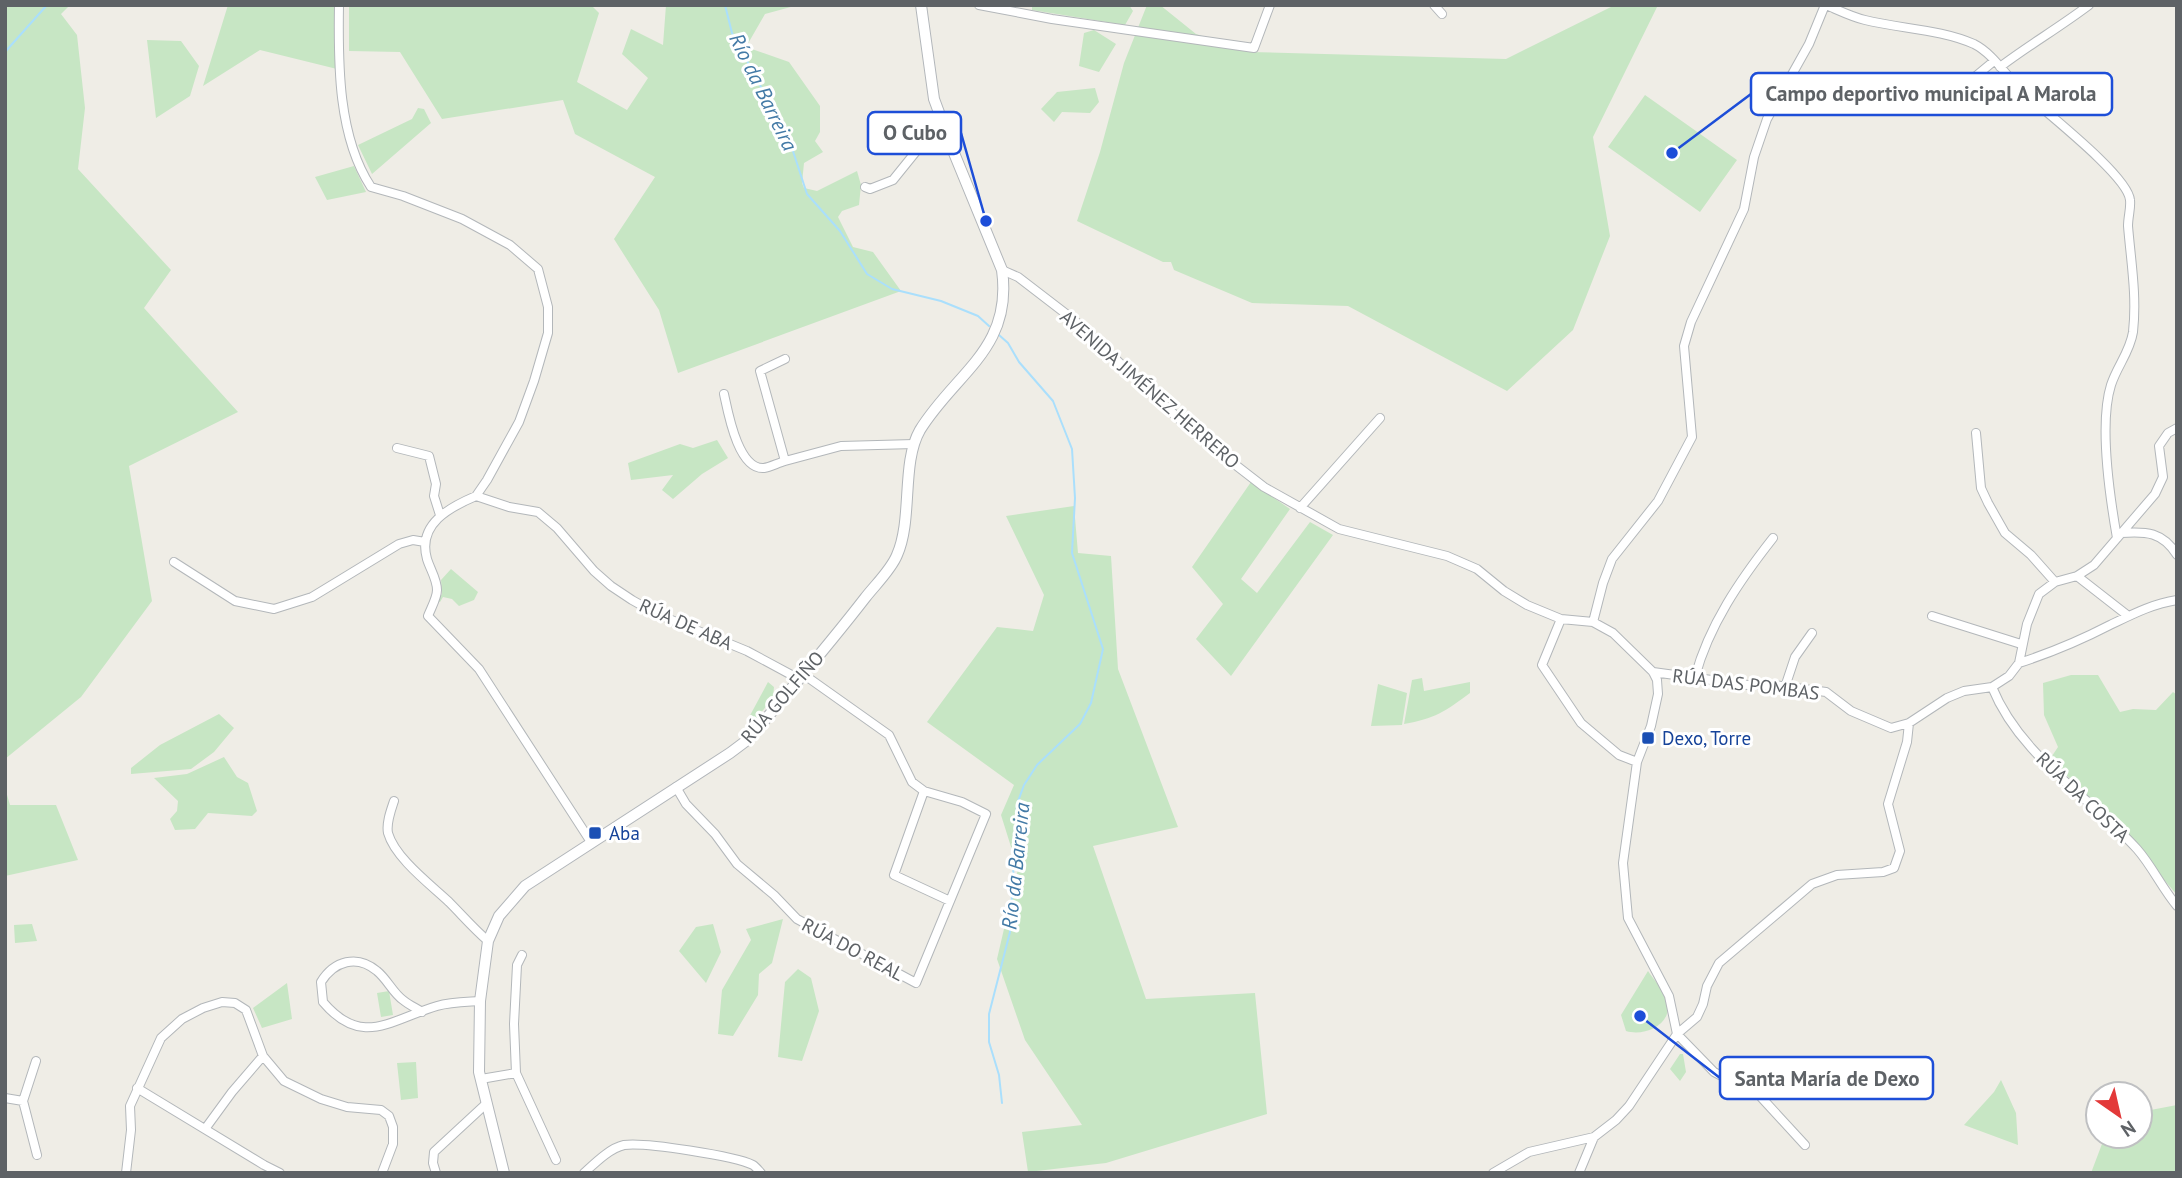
<svg xmlns="http://www.w3.org/2000/svg" width="2182" height="1178" font-family="'PT Sans',sans-serif">
<style>
.green{fill:#c7e6c4}
.lines{fill:none;stroke-linecap:round;stroke-linejoin:round}
.stream{stroke:#aadffc;stroke-width:2}
.minor-casing{stroke:#b3b7ba;stroke-width:10}
.secondary-casing{stroke:#b2b6ba;stroke-width:12}
.minor{stroke:#fff;stroke-width:8}
.secondary{stroke:#fff;stroke-width:10}
.transit-dot{fill:#1a4fb4;stroke:#fff;stroke-width:2.5}
.labels{text-anchor:middle;stroke-width:6;stroke-linejoin:round;paint-order:stroke}
.street-label{font-size:19px;fill:#5e6266;stroke:#fff}
.transit-label{font-size:19px;fill:#164399;stroke:#fff;text-anchor:start}
.water-label{font-size:21px;font-style:italic;fill:#437aa6;stroke:#fff}
.leader{fill:none;stroke:#1d4ed8;stroke-width:2.5}
.callout-dot{fill:#1d4ed8;stroke:#fff;stroke-width:2.5}
.callout{fill:#fff;stroke:#1d4ed8;stroke-width:2.5}
.callout-label{font-size:21px;text-anchor:middle;font-weight:bold;fill:#5e6266}
</style>
<rect width="100%" height="100%" fill="#efede6"/>
<!-- green -->
<path class="green" d="M5,5H70L61,14L77,35L85,108L78,169L171,270L144,308L238,412L129,466L152,601L81,697L5,759Z
M228,5H335L337,69L260,50L203,86Z
M349,5H591L599,13L577,82L627,110L648,78L622,54L631,29L663,45L666,5H798L765,14L746,47L789,62L820,106V132L815,141L823,152L804,163L802,183L804,188L817,191L857,171L861,185L859,205L842,211L838,217L853,247L873,252L901,291L678,373L659,310L614,239L655,177L575,134L563,100L442,119L400,52L349,51Z
M1032,5H1129L1133,11L1125,25L1032,10Z
M1147,5H1160L1196,34L1250,52L1506,59L1615,5H1658L1593,137L1610,236L1573,330L1507,391L1348,306L1252,303L1174,270L1171,262H1163L1077,221L1100,152L1124,63Z
M1094,30L1116,44L1099,72L1079,66L1084,33Z
M147,40L181,41L199,66L190,96L156,118Z
M1095,88L1099,102L1090,113L1062,112L1054,122L1041,109L1057,92Z
M1645,95L1737,160L1700,212L1608,147Z
M418,108L424,109L431,123L372,174L358,145L412,119Z
M354,166L366,192L327,200L315,177Z
M717,440L728,458L702,474L673,499L662,490L673,475L631,480L628,463L680,444L693,448Z
M1251,482L1290,509L1241,579L1257,593L1310,522L1333,535L1231,676L1196,639L1223,604L1192,567Z
M1074,506L1078,553L1111,556L1118,669L1178,827L1093,846L1146,999L1255,993L1267,1114L1106,1163L1028,1172L1022,1132L1082,1125L1025,1040L997,959L1018,869L1001,815L1014,785L927,722L997,627L1033,631L1044,595L1006,516Z
M451,569L478,592L474,600L459,606L452,599L443,597L440,602L437,601L442,594L441,580Z
M2071,675H2098L2120,712L2133,709L2156,710L2173,692L2177,695V895L2119,827L2050,759L2058,747L2044,715L2043,683Z
M1422,678L1424,691L1470,682V693C1446,711 1434,719 1404,724L1412,680Z
M768,682L774,687L773,698L750,726L747,721Z
M1378,684L1407,693L1402,725L1371,726Z
M219,714L234,728L214,752L191,769L131,774V768L160,745Z
M224,757L237,777L248,783L257,811L252,816L208,813L195,829L175,830L170,819L177,811L178,801L154,778L187,774Z
M5,788L10,805H56L78,860L5,876Z
M783,919L772,963L759,974L758,995L733,1036L718,1034L722,990L751,940L746,929Z
M32,924L37,941L15,943L14,925Z
M713,924L721,952L706,983L679,951L696,927Z
M798,969L811,978L819,1011L802,1061L778,1057L785,982Z
M1648,971C1654,980 1664,990 1667,1000C1674,1024 1645,1037 1626,1031L1621,1015Z
M287,983L292,1019L262,1028L253,1008Z
M389,991L393,1015L381,1017L377,993Z
M1680,1054H1683L1686,1072L1680,1081L1670,1069Z
M416,1062L418,1098L401,1100L397,1063Z
M2001,1080L2016,1113L2018,1145L1964,1125L1994,1092Z
M2177,1105V1173H2091L2105,1136H2140V1112Z"/>
<g class="lines">
<!-- stream -->
<path class="stream" d="M725,5L732,33L789,139L807,194L840,231L867,274L892,289L941,301L978,316L989,326
M5,52L47,5
M999,335L1008,343L1019,362L1053,401L1072,449L1075,498L1072,553L1103,649L1091,703L1080,724L1037,765L1024,785L1017,804L1010,932L989,1014V1042L999,1075L1002,1103"/>
<defs>
<path id="minor" d="M339,5C338,64 338,137 371,187L403,196L462,219L510,245L538,269L548,307V333L534,381L519,422L487,480L476,496
M979,5L1052,19L1254,48L1270,5
M1434,5L1442,14
M1826,5C1838,10 1852,17 1865,20C1901,29 1940,29 1974,44C1992,53 2005,74 2019,88C2040,108 2128,175 2130,200C2131,208 2128,217 2128,226C2131,262 2137,296 2133,332C2130,352 2117,366 2111,385C2099,423 2110,498 2117,538
M2000,67C2029,45 2060,27 2089,5
M1957,110L1965,85L1994,61
M865,187L870,189L893,180L935,128L943,123
M1002,270L1018,277L1074,320L1193,432L1264,487L1339,529L1447,556L1477,569L1504,591L1527,605L1561,619L1593,622L1613,633L1653,672L1657,680L1658,694L1651,726L1637,762L1623,863L1628,918L1669,996L1677,1034L1629,1106L1616,1120L1594,1137L1529,1152L1493,1173
M785,359L760,371L785,461L841,446L914,444
M724,394C728,412 738,470 764,468C770,467 778,463 785,461
M1976,433L1981,488L1988,503L2005,533L2031,555L2055,582
M397,448L429,456L436,484L434,496L440,515
M1300,508L1380,418
M2121,533C2146,531 2163,532 2177,555
M174,562L235,601L274,609L312,597L399,544L413,540L425,542
M2077,576L2127,615
M1932,616L2021,644
M1561,619L1542,665L1581,723L1619,755L1637,762
M1593,622L1603,583L1612,559L1658,501L1692,437L1684,346L1691,322L1744,209L1754,157L1767,119L1809,44L1825,5
M2019,663C2050,653 2081,640 2110,625C2133,614 2152,604 2177,600
M1653,672L1748,685H1774L1826,692L1851,711L1891,728L1909,723L1947,698L1964,691L1992,687L2009,676L2019,663L2027,624L2039,594L2055,582L2077,576L2094,565L2155,494L2163,477L2159,446L2168,433L2177,428
M1695,677C1709,625 1740,580 1773,538
M1785,687L1795,657L1812,633
M1992,687C2020,756 2088,795 2137,849C2152,866 2162,888 2177,906
M676,787L686,804L715,834L737,864L774,895L797,919L916,983L986,814L962,802L924,791L912,782L889,735L803,674
M924,791L894,875L950,901
M394,801C391,810 386,823 388,833C395,858 431,885 449,902C462,915 474,929 488,941
M591,842L479,669L428,616C431,608 437,598 437,590C437,579 430,569 427,559C417,524 450,507 476,496L509,507L538,512L557,528L594,571L611,586L632,600L657,614L747,651L799,679
M522,955L517,965L514,1024L516,1073L556,1160
M422,1012C416,1008 409,1005 403,1000C393,993 387,979 377,971C357,954 334,961 321,982L323,1002C362,1048 390,1020 437,1006C451,1002 466,1002 480,1001
M36,1061L23,1101L37,1155
M481,1079L516,1073
M137,1088L264,1165L280,1173
M5,1098L23,1101
M205,1129L232,1092L263,1056
M1805,1145L1760,1096L1714,1072L1677,1034L1697,1017L1703,1004L1707,986L1719,963L1812,884L1837,875L1883,872L1894,868L1900,851L1888,804L1907,742L1909,723
M126,1173L131,1130L130,1106L161,1038L182,1019L203,1008L222,1002L235,1003L246,1010L263,1056L284,1081L321,1099L347,1107L381,1110L389,1116L393,1127V1144L382,1173
M436,1173L433,1163L434,1152L487,1103
M584,1173C595,1163 610,1148 624,1145C645,1142 735,1156 753,1165C756,1167 759,1171 761,1173
M1579,1173L1594,1137"/>
<path id="secondary" d="M504,1173L479,1072L480,1001L488,941L499,916L525,886L730,753L750,738C788,692 828,646 865,598C875,585 891,570 897,555C913,519 901,463 920,430C955,373 1013,349 1002,270L954,153L934,99L921,5"/>
</defs>
<!-- minor casing -->
<use href="#minor" class="minor-casing"/>
<!-- secondary casing -->
<use href="#secondary" class="secondary-casing"/>
<!-- minor -->
<use href="#minor" class="minor"/>
<!-- secondary -->
<use href="#secondary" class="secondary"/>
</g>
<!-- markers -->
<g class="transit-dot">
<rect x="1641" y="731" width="14" height="14" rx="3.5"/>
<rect x="588" y="826" width="14" height="14" rx="3.5"/>
</g>
<g class="labels">
<!-- street labels -->
<g class="street-label">
<text transform="translate(1150 389) rotate(41)" y="7">AVENIDA JIMÉNEZ HERRERO</text>
<text transform="translate(686 624) rotate(24)" y="7">RÚA DE ABA</text>
<text transform="translate(1746 684) rotate(7)" y="7">RÚA DAS POMBAS</text>
<text transform="translate(782 697) rotate(-49)" y="7">RÚA GOLFIÑO</text>
<text transform="translate(2083 797) rotate(44)" y="7">RÚA DA COSTA</text>
<text transform="translate(853 949) rotate(28)" y="7">RÚA DO REAL</text>
</g>
<!-- transit labels -->
<g class="transit-label">
<text x="1662" y="745">Dexo, Torre</text>
<text x="609" y="840">Aba</text>
</g>
<!-- water labels -->
<g class="water-label">
<text transform="translate(763 92) rotate(64)" y="7">Río da Barreira</text>
<text transform="translate(1016 866) rotate(-84)" y="7">Río da Barreira</text>
</g>
</g>
<!-- callouts -->
<path class="leader" d="M1672 153L1751 94M986 221L961 133M1640 1016L1720 1078"/>
<g class="callout-dot">
<circle cx="1672" cy="153" r="7"/>
<circle cx="986" cy="221" r="7"/>
<circle cx="1640" cy="1016" r="7"/>
</g>
<g class="callout">
<rect x="1751" y="73" width="361" height="42" rx="7"/>
<rect x="868" y="112" width="93" height="42" rx="7"/>
<rect x="1720" y="1057" width="213" height="42" rx="7"/>
</g>
<g class="callout-label">
<text x="1931" y="101">Campo deportivo municipal A Marola</text>
<text x="915" y="140">O Cubo</text>
<text x="1827" y="1086">Santa María de Dexo</text>
</g>
<!-- border -->
<rect width="2182" height="1178" fill="none" stroke="#5e6266" stroke-width="14"/>
<!-- north arrow -->
<g transform="translate(2119 1115) rotate(146)"><circle r="33" fill="#ffffff" stroke="#bfc0c2" stroke-width="2"/>
<path d="M0-5L12 26L0 18L-12 26Z" fill="#e33939"/>
<text y="-10" font-size="19" font-weight="bold" text-anchor="middle" fill="#5e6266">N</text>
</g>
</svg>
